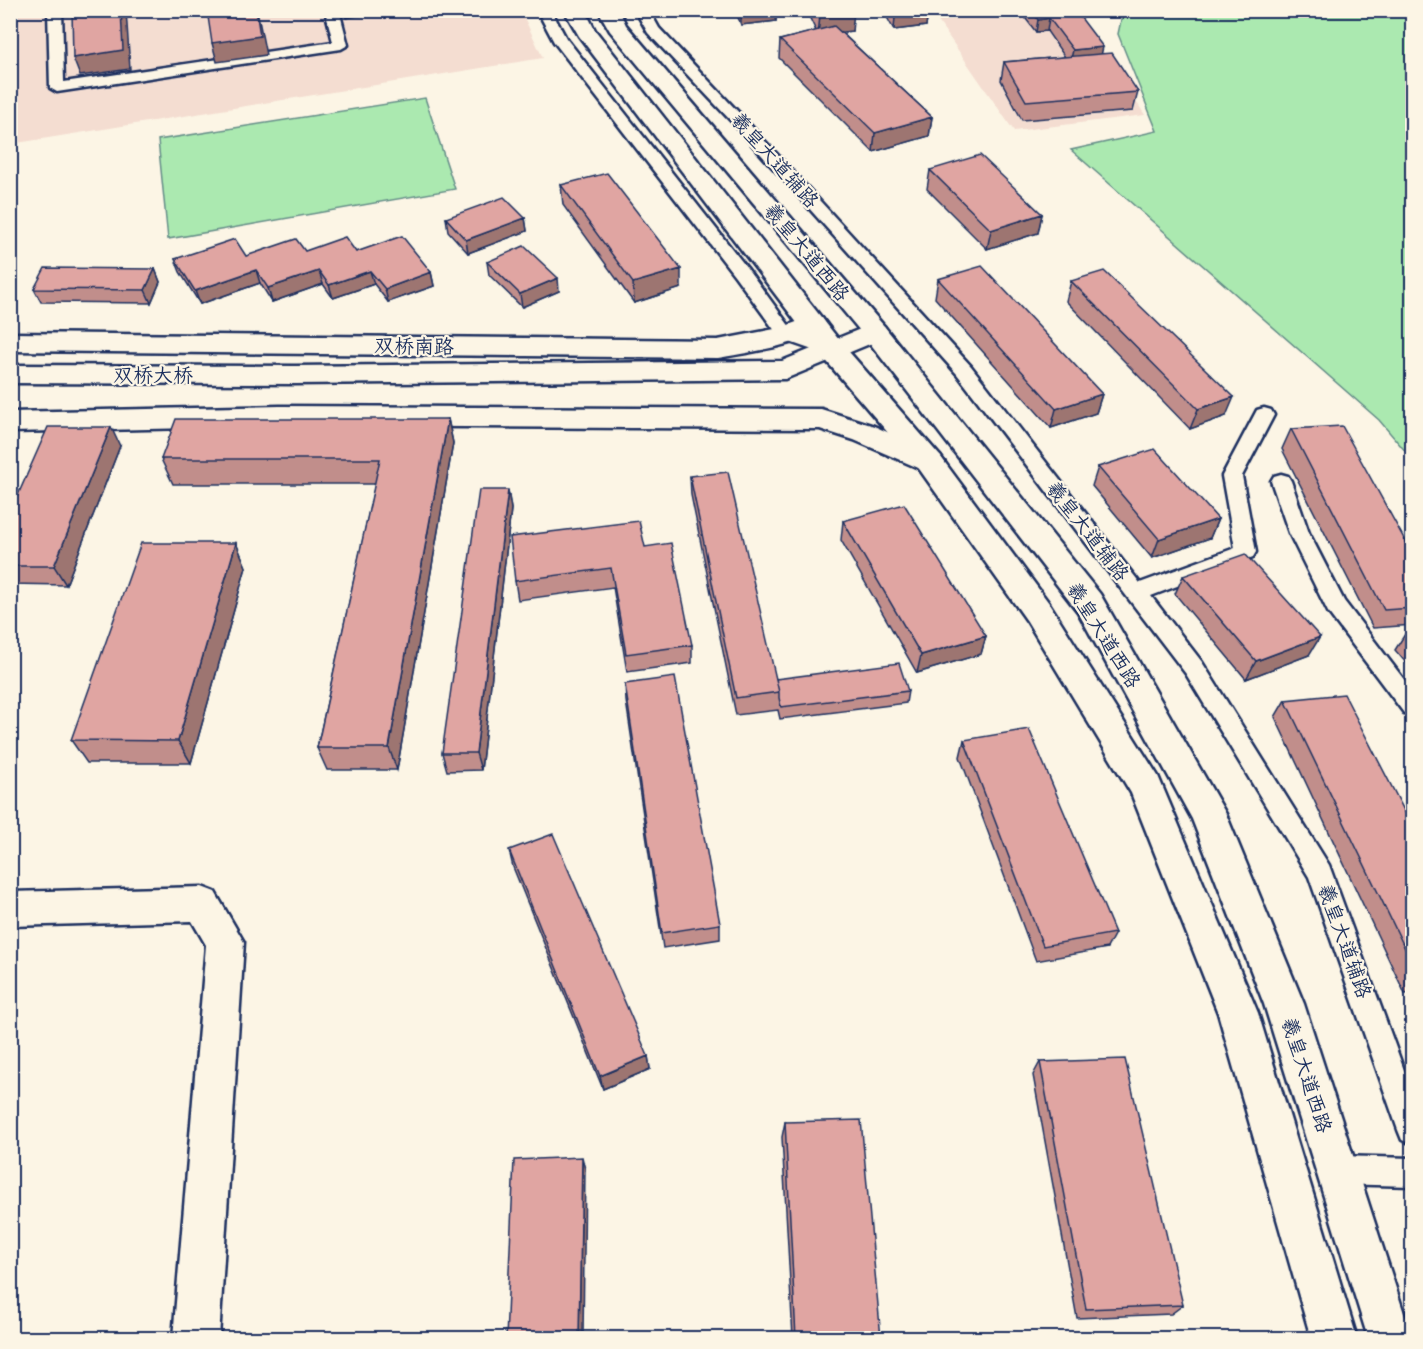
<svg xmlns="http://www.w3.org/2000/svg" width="1423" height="1349" font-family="'Comic Neue','LXGW WenKai TC',sans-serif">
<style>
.built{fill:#f4ddd1}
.green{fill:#abe9b0;stroke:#638c87;stroke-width:1.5}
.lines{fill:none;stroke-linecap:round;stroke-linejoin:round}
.lane-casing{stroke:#1b2f5e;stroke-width:5}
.street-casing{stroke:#1b2f5e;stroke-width:5}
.secondary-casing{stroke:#1b2f5e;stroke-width:5}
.primary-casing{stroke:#1b2f5e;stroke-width:5}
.lane{fill:#fcf5e5;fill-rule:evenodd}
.street{fill:#fcf5e5;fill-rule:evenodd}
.secondary{fill:#fcf5e5;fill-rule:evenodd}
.primary{fill:#fcf5e5;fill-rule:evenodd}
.wall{fill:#c18e8b;stroke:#1b2f5e;stroke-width:1.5}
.shaded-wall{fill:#9d7471;stroke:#1b2f5e;stroke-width:1.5}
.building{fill:#e0a5a2;stroke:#1b2f5e;stroke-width:1.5}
.labels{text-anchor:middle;stroke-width:4.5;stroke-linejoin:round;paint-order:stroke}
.street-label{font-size:20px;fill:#1b2f5e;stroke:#fcf5e5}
</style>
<rect width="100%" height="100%" fill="#fcf5e5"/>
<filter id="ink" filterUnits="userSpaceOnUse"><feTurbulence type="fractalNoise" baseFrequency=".0167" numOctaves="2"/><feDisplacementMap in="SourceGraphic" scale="12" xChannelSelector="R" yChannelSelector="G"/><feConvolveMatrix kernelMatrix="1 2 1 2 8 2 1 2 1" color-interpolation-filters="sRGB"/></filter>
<g filter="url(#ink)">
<!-- built -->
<path class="built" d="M11,11H521L543,58L11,144Z
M931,11H1077L1145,115L1014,131Z"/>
<!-- green -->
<path class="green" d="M1123,11H1412V459L1379,420L1071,150L1157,131L1118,34Z
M425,98L455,189L168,239L158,140Z"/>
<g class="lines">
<defs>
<path id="lane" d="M10,10H23L10,15Z
M48,10H62L64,82L333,42L325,10H339L348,45L341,49L57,92L50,88Z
M537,10H551L566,38L747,268L793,331L839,347L842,351L839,355H827L781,339L735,276L554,42Z
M635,10H649L659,28L743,117L971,366L1140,583L1235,548L1222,476L1257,410L1264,408L1271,410L1274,415L1242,476L1256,552L1253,557L1151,596L1202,662L1329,865L1412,1092V1144L1402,1140L1398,1130L1309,877L1186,674L957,374L733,123L648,33Z
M1281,474L1288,476L1291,481L1309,533L1344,601L1412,690V715L1404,713L1328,612L1289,533L1271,481L1274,476Z
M1337,1156L1412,1158V1186L1337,1184L1327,1180L1323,1170L1327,1160Z"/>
<path id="street" d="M202,887L215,892L244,942L219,1338H173L206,945L192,921L10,926V892Z"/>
<path id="secondary" d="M813,316L822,318L826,324C814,344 742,353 718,358L10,351V333L718,340L780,328Z
M875,323L884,326L888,332L884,338L785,379L295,384L10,383V365L295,366L782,361Z
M280,406L821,409L874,426L940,456L945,463L940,470L930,473L854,440L820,429L280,426L10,432V412Z"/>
<path id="primary" d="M564,10H585L595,30L843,345L940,456L1049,603L1158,776L1258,1013L1357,1338H1311L1218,1013L1131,793L1027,621L920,470L823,357L579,36Z
M598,10H619L626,25L884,326L1100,594L1226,814L1304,1004L1412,1338H1368L1264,1004L1192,819L1078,612L866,338L610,31Z"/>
</defs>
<!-- lane casing -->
<use href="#lane" class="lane-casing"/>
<!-- street casing -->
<use href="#street" class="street-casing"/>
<!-- secondary casing -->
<use href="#secondary" class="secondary-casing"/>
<!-- primary casing -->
<use href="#primary" class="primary-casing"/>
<!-- lane -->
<use href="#lane" class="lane"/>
<!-- street -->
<use href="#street" class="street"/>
<!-- secondary -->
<use href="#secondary" class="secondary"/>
<!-- primary -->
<use href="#primary" class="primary"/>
</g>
<!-- wall -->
<path class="wall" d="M735,10H776V21L741,25Z
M806,10H853L852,31L841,32L932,117L929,136L873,152L779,58L780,40L816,31Z
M883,10H926L928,14L926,26L894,30Z
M1028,10H1075L1101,54L1138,92L1133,111L1022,120L1001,80L1004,62L1065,57L1047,31L1036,32L1026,19Z
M930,170L1042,214L1038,233L987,249L927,189Z
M561,185L681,288L634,303L563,205Z
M446,218H525L527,231L468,253L448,231Z
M356,252L431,272L434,286L388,302L374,284L333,298L323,284L272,302L260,283L200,304L180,272L175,259Z
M487,262L559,291L522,307L489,275Z
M155,269L160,282L151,303L41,302L34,289Z
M938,279L1102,394L1096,413L1051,428L935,298Z
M1071,281L1226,416L1190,429L1066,301Z
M448,419L453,443L397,770H327L317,748L375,484H173L161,459Z
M1291,429L1413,555V625L1373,628L1282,449Z
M120,446L66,585L10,584V513Z
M1098,467L1218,519L1210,538L1152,558L1092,486Z
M690,476L776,679L908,691L906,703L780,719L778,710L736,715L691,495Z
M508,490L511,509L481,770L447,771L442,753Z
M843,521L986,636L981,654L917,673L841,540Z
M236,543L246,567L191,763H87L71,740Z
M645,547L692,645V663L627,672L613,587L518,600L515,581Z
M1183,576L1309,655L1246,679L1175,594Z
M1413,630V671L1395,650L1407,631Z
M625,684L720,924V939L663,948L626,701Z
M1285,700L1413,828V993L1405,994L1275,717Z
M964,740L1115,933L1107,948L1036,961L960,757Z
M509,850L648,1056L650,1069L603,1089L513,867Z
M1040,1062L1183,1305L1171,1314L1077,1318L1033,1075Z
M785,1122L881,1338H793L782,1137Z"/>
<!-- shaded-wall -->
<path class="shaded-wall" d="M121,10H126L130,69L80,76L73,58Z
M256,10H257L266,55L217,62L212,43Z
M344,10H397L346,18Z
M758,10H776V21L741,25V12Z
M854,12L852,31L818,35L820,16Z
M928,14L926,26L894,30L895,17Z
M1049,18L1047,31L1036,32L1038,20Z
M1103,47L1100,60L1070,63L1073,50Z
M932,117L929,136L873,152L875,133Z
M1042,214L1038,233L987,249L991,230Z
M10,217L15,228L14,295L10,296Z
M525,218L527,231L468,253L466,240Z
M155,269L160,282L151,303L145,290Z
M681,269V288L634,303L633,283Z
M256,270L260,283L200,304L195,291Z
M319,271L323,284L272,302L268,288Z
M370,271L374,284L333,298L329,285Z
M431,272L434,286L388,302L385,289Z
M558,278L559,291L522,307L520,294Z
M1102,394L1096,413L1051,428L1056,409Z
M1234,397L1226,416L1190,429L1198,409Z
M448,419L453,443L397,770L389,748Z
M111,427L120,446L66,585L54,566Z
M508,490L511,509L481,770L476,753Z
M1218,519L1210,538L1152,558L1159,539Z
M236,543L246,567L191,763L178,741Z
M986,636L981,654L917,673L921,655Z
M1320,637L1309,655L1246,679L1256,661Z
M648,1056L650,1069L603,1089L600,1076Z
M582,1157L585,1169L583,1338H579Z"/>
<!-- building -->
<path class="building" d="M72,10H121L123,50L73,58Z
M207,10H256L260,36L212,43Z
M741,10H758L741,12Z
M817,10H853L854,12L820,16Z
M892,10H926L928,14L895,17Z
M1032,10H1075L1103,47L1073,50L1049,18L1038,20Z
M834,26L932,117L875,133L780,40Z
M1112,53L1138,92L1026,101L1004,62Z
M980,155L1042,214L991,230L930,170Z
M607,173L681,269L633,283L561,185Z
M504,197L525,218L466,240L446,218Z
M402,236L431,272L385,289L370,271L329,285L319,271L268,288L256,270L195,291L175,259L235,239L246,256L296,239L305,251L345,237L356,252Z
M524,246L558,278L520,294L487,262Z
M982,266L1102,394L1056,409L938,279Z
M45,268L155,269L145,290L34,289Z
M1104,271L1234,397L1198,409L1071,281Z
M176,419H448L389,748H317L380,459H161Z
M1342,426L1413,555V608L1384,610L1291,429Z
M48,427H111L54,566H10V513Z
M1155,449L1218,519L1159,539L1098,467Z
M728,472L779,692L736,698L690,476Z
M479,490H508L476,753H442Z
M904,504L986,636L921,655L843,521Z
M639,521L645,547L671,543L692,645L626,654L611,568L515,581L510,537Z
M141,543H236L178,741L71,740Z
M1245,554L1320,637L1256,661L1183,576Z
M1413,630V638L1407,631Z
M899,663L908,691L781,707L779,698V692L776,679Z
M675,677L720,924L662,933L625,684Z
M1344,694L1413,828V965L1285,700Z
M1029,729L1115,933L1043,946L964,740Z
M553,834L648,1056L600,1076L509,850Z
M1125,1059L1183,1305L1086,1309L1040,1062Z
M861,1120L881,1338H796L785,1122Z
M582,1157L579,1338H506L514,1160Z"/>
</g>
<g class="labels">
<!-- street labels -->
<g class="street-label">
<text transform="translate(775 160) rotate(48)" y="7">羲皇大道辅路</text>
<text transform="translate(807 252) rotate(50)" y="7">羲皇大道西路</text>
<text transform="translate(414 346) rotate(1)" y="7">双桥南路</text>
<text x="153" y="382">双桥大桥</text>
<text transform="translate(1088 531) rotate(52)" y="7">羲皇大道辅路</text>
<text transform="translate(1104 635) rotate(58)" y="7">羲皇大道西路</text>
<text transform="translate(1345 941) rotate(70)" y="7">羲皇大道辅路</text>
<text transform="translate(1307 1075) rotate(72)" y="7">羲皇大道西路</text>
</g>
</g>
<!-- margin -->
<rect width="1423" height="1349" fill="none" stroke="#fcf5e5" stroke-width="36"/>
<rect x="18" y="18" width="1387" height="1313" fill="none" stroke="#1b2f5e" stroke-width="2" filter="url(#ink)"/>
</svg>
